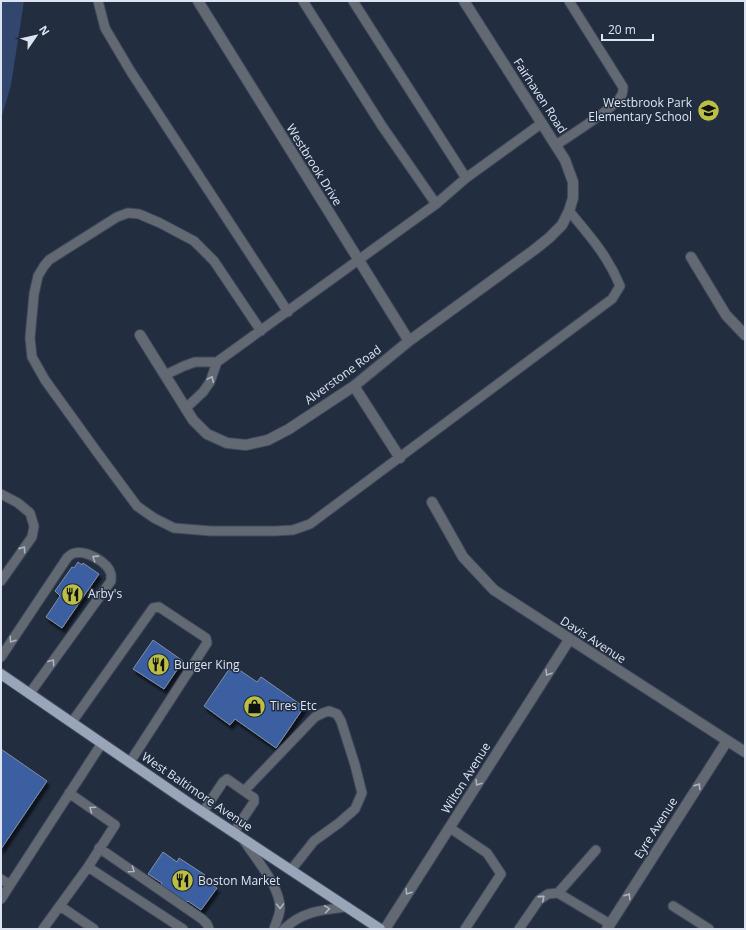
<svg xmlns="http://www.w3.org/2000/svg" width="746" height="930" font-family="'Open Sans',sans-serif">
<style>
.green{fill:#31476e}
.building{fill:#3b5fa1;stroke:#828fa7;filter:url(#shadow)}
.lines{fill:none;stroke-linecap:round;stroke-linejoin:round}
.service-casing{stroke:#404a5c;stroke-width:11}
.minor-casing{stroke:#404a5c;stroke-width:12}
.primary-casing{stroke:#404a5c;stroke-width:12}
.service{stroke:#636973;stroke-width:9}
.minor{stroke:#636973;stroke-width:10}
.primary{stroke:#99a5b9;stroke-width:10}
.oneway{stroke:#acb3bf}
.labels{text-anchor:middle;stroke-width:3;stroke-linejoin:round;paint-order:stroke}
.street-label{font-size:12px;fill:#dde4f1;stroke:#222d40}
.poi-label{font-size:12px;fill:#dde4f1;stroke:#222d40;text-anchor:start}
</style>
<defs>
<filter id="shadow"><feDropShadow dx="2.5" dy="4.5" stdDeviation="1" flood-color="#0009"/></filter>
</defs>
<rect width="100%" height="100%" fill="#222d40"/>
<!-- green -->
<path class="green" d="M1,1H24L11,85L1,119Z"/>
<!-- building -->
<path class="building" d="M78,562L82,565L83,563L99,574L62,628L46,617L60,596L55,591L72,567L74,568Z
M153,640L183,661L164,689L133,669Z
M232,665L257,682L261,677L304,707L276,748L235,719L230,725L204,706Z
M1,749L47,781L1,849Z
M163,852L177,862L179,858L205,875L202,879L217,888L201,910L188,901L185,904L160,887L162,883L148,874Z"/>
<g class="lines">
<defs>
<path id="service" d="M98,1L105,28L131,72L288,312
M303,1L382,126L436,204
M353,1L466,178
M556,145C568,137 616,107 621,96C623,94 623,90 623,87L569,1
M261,331L214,261L194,241L160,223L139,214L128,213L117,217L49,260L44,266L38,276L34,294L30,338L32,357L45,380L97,452L137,506L154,518L174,528L211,531H275L293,530L310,524L612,299L620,286C608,256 589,235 569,211
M217,362L436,204L466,178L542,123
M165,375L184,366L195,362H217L210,382L203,392L186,408
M1,494L18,503L30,513L34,526L32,537L1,581
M1,657L67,558C69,556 72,553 75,553C86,550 108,562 111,574C111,576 111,579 111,581L30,693
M72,722L153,608L159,607L206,638L207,643L130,762
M244,791L315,717L323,713L329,711L337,714L341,721L355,765L362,793L355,809L339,823L314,841L291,870
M69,793L115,825L88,867L183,929
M203,812L223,782L227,779L254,798V802L234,832
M450,828L487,853L501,874L465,929
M243,839C255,858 280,886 280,908C280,915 276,922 274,929
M99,848L202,919L207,924L209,929
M1,879L10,885L102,743
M558,893L596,850
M1,899L10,885
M60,906L94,929
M673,906L709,929
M43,929L88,867
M284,929C303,911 322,910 347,907
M519,929L539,900L548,894L558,893L610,924"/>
<path id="minor" d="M198,1L409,341
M691,257L726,315L745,335
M140,335L193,420L207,434L227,443L246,445L268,440L289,429L354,386L409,341L534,250L549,238L562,225L569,211L573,198V182L565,160L464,1
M354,386L400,458
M432,502L463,557L494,590L745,752
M385,929L569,640
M607,929L727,741"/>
<path id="primary" d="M1,674L189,803L380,929"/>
</defs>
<!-- service casing -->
<use href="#service" class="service-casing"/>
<!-- minor casing -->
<use href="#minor" class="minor-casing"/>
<!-- primary casing -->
<use href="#primary" class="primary-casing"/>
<!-- service -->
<use href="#service" class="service"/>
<!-- minor -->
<use href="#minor" class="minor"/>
<!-- primary -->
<use href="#primary" class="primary"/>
</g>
<!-- one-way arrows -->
<defs><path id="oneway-chevron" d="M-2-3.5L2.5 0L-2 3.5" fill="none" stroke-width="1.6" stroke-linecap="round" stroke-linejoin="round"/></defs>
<g class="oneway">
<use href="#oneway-chevron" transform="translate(211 379) rotate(-66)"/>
<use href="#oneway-chevron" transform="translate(23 549) rotate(-55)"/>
<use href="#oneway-chevron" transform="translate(95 558) rotate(-147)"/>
<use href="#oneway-chevron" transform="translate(12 640) rotate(124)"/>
<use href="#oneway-chevron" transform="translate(52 662) rotate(-54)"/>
<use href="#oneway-chevron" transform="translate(548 673) rotate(122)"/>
<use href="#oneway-chevron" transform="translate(478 783) rotate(122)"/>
<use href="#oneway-chevron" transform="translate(698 786) rotate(-58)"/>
<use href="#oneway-chevron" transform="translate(92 809) rotate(-145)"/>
<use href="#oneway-chevron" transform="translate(132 870) rotate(35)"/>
<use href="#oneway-chevron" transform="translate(408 892) rotate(123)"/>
<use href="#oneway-chevron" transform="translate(628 896) rotate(-58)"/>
<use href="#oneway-chevron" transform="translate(542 898) rotate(-41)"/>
<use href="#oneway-chevron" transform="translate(280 906) rotate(89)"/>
<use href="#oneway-chevron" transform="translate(327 909) rotate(-8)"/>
</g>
<!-- icons -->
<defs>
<symbol id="school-disc" viewBox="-11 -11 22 22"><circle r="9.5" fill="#bbc045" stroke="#222d40"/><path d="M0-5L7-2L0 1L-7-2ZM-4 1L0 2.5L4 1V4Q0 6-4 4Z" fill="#111"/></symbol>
<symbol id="restaurant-disc" viewBox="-11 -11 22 22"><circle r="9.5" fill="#bbc045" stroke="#222d40"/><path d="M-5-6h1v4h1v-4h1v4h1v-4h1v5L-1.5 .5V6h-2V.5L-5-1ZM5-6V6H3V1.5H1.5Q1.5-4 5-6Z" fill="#111"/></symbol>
<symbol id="shop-disc" viewBox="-11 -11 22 22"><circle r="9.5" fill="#bbc045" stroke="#222d40"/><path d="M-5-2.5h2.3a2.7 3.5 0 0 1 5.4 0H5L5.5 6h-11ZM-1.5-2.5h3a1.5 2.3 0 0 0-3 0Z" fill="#111"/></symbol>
</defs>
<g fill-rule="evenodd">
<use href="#school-disc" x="696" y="98" width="25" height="25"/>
<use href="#restaurant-disc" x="60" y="582" width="25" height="25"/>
<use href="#restaurant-disc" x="146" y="652" width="25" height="25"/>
<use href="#shop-disc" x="242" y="694" width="25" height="25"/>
<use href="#restaurant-disc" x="170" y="868" width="25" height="25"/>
</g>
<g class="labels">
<!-- street labels -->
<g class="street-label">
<text transform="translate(540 96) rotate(57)" y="4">Fairhaven Road</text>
<text transform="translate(314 165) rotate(58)" y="4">Westbrook Drive</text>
<text transform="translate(343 375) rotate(-36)" y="4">Alverstone Road</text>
<text transform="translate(593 640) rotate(33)" y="4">Davis Avenue</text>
<text transform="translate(466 778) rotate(-58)" y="4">Wilton Avenue</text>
<text transform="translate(197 792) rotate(34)" y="4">West Baltimore Avenue</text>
<text transform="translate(656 828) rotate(-58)" y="4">Eyre Avenue</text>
</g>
<!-- poi labels -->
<g class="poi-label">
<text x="692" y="107" text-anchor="end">Westbrook Park<tspan x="692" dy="14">Elementary School</tspan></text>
<text x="88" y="598">Arby's</text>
<text x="174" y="669">Burger King</text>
<text x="270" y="710">Tires Etc</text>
<text x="198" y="885">Boston Market</text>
</g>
</g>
<!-- border -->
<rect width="746" height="930" fill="none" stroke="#dde4f1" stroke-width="4"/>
<!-- north arrow -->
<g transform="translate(36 36) rotate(56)" stroke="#222d40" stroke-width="3" paint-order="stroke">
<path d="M0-3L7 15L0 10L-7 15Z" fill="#dde4f1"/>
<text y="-6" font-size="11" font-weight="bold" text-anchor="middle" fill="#dde4f1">N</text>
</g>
<!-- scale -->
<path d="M602 34v6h51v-6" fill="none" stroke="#dde4f1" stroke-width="2"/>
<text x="608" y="34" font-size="12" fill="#dde4f1" stroke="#222d40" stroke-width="3" paint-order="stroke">20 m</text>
</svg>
